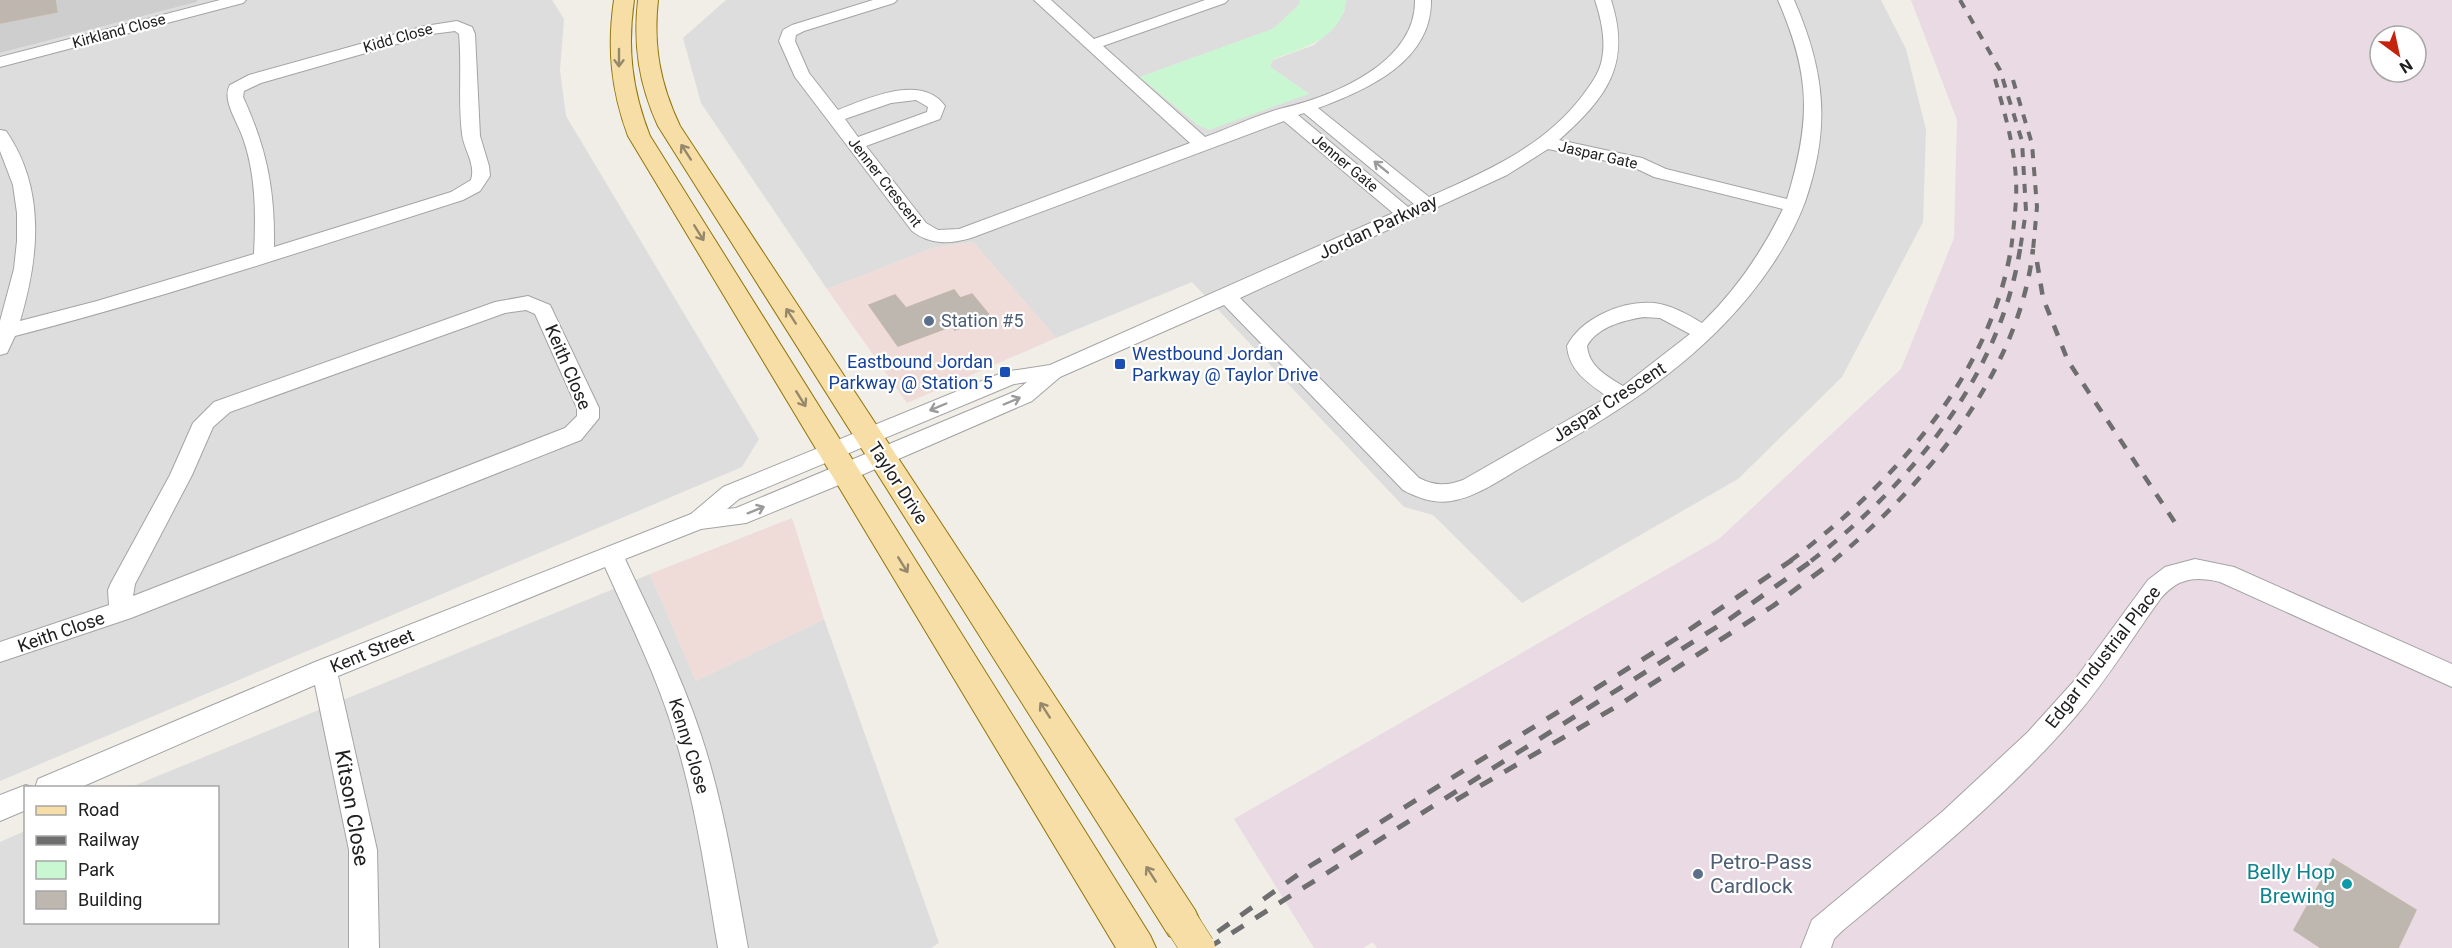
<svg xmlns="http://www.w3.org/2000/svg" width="2452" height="948" font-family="Roboto,sans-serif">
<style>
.residential{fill:#dedddd}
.commercial{fill:#efdcd8}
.industrial{fill:#e9dae4;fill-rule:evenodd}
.religious{fill:#cecece}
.park{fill:#c8f7d1}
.building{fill:#bdb7b0;stroke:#c1b7aa;stroke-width:1.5}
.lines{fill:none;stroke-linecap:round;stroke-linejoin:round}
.minor-casing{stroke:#a4a4a4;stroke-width:2}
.major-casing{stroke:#937609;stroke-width:2}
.minor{fill:#fff;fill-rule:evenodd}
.major{fill:#f6dea6;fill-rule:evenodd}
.rail-far2{stroke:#6e6e6e;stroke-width:4;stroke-dasharray:9 9;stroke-linecap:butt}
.rail-far1{stroke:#6e6e6e;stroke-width:4.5;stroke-dasharray:11 11;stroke-linecap:butt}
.rail{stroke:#6e6e6e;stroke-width:5;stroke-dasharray:14 14;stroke-linecap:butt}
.major-bridge-casing{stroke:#937609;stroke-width:35;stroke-linecap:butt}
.major-bridge{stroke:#f6dea6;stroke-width:34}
.oneway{stroke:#96886a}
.oneway2{stroke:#9b9b9b}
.service-dot{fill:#5c6f8a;stroke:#fff;stroke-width:2}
.transit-dot{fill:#1a4fb4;stroke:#fff;stroke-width:2}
.culture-dot{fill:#0f9aa8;stroke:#fff;stroke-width:2}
.labels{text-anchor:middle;stroke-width:4.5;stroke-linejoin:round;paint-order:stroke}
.far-street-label{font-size:15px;fill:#202020;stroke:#fff}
.street-label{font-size:18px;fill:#202020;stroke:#fff}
.service-label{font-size:18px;fill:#4e5e75;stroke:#fff;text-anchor:start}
.transit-label{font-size:18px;fill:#164399;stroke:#fff;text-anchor:start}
.near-street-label{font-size:21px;fill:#202020;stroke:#fff}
.near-service-label{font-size:21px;fill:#4e5e75;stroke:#fff;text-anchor:start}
.near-culture-label{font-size:21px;fill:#0d838f;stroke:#fff;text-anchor:end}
</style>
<rect width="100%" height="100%" fill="#f0eee7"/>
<!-- residential -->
<path class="residential" d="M197,0H552L564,19L560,70L566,116L759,439L742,467L0,781V53L197,2Z
M726,0H1299V5L1273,29L1140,77L1198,125L1308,93L1270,67L1273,60L1314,45L1333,29L1344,12L1346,0H1881L1906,49L1926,130L1923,222L1842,377L1738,479L1522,603L1433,515L1404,507L1192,282L1056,338L973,242L933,248L827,289L701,103L683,38Z
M650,574L696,681L824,619L939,943L931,948H0V842L25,831L26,922H218V788L131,787Z"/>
<!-- commercial -->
<path class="commercial" d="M973,242L1056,338L907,403L827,289L933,248Z
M792,518L824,619L696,681L650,574Z"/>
<!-- industrial -->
<path class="industrial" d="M1911,0H2452V948H1377L1373,942L1363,948H1314L1234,819L1719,539L1901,369L1954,238L1957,120ZM2380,36H2416V72H2380Z"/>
<!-- religious -->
<path class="religious" d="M0,0H197V2L0,53Z"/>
<!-- park -->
<path class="park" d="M1299,0H1346C1342,38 1304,48 1273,59L1270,67L1309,94L1209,130L1198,125L1140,77L1273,29L1299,5Z"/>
<!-- building -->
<path class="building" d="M0,0H55L57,12L0,23Z
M954,290L960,298L972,294L990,316L955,330L952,326L898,346L869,305L895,295L906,308Z
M2333,859L2416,910L2398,948H2321L2294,930Z"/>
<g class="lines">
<defs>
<path id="minor" d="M220,0H246L243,3L0,67V57Z
M873,0H897L894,3L804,31L796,35L795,41L809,73L838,110C867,99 921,73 945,106L940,119L866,146L926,223L938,230L959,229L1190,143L1034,0H1051L1094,39L1205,0H1228L1225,3L1103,46L1205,137C1230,128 1257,115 1283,108C1333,96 1416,63 1415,0H1431C1432,61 1367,90 1318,108L1429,197C1486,171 1544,147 1583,95C1591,84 1600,72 1602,59C1606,40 1601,18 1595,0H1611C1632,65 1606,98 1559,140L1642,158L1666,169L1787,199C1811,120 1811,76 1778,0H1794C1825,71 1831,127 1805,202C1789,245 1758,289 1726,322C1668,383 1596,425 1524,466C1501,479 1477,497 1451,501C1434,504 1418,498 1403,490L1224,305L1060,377L1032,401L834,487L746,523L701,529L625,559C652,617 681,674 701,735C724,804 735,877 748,948H718C706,877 696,806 675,737C658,678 630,623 605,567L338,676L377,850L379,948H349V850L315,685L79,788H35L38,779L315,662L691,514L723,487L1004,372L1050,365L1393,213L1284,121L971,238C950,244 930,245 912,231L795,77L779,41L783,30L792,25ZM916,100L928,107L927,112L858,137L845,119L891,103ZM1304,113L1414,204L1408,207L1298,115ZM1548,149L1631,166L1654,177L1783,209C1762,252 1736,290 1702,323C1687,314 1671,305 1654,303C1623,300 1581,318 1567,346C1569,371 1588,383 1608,397L1463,480C1447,486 1434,486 1419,478L1240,298L1507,175ZM1644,317L1660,318L1690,334L1623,386C1607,376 1589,367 1587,346C1597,327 1624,320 1644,317ZM1027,382L1016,391L736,508L727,509L739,499L1014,384Z
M457,21L472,27L475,34L480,136L489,166L490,176L480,191L463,200C315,247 166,297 15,336L7,353L0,355V321L14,269L17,241V213L13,185L0,151V130L6,131C46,189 39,257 20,321L97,301L254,254C256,214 256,175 243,138C238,123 221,99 230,85L249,75L425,26ZM455,31L459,34C462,67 458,101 462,134C464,150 476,164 471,180L451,192L274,247C275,191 267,149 243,97L244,91L261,83L432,34Z
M528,296L550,305L599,408V418L581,440L131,618L0,662V642L109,605L108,590L111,583L170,475L193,423L214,402L495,302ZM526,310L535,314L577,408V416L565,428L133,596L135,584L192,475L213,427L230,412L505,313Z
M2195,559L2234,567L2452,664V687L2220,582C2195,576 2178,578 2161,598C2132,638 2107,680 2075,717C2006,797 1923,864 1842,931L1834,939L1831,948H1801L1812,920L1942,812L2028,732L2074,681L2148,580L2165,567Z
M26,785L34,788H26V810L0,821V795Z"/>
<path id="major" d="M614,0H634C627,49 632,90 650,136L1150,935L1156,948H1116L628,136C611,90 607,48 614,0Z
M638,0H658C653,46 660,84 680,126L1195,910L1201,923L1195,936L1182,941L1169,936L658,126C639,84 633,46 638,0Z"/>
</defs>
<!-- minor casing -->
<use href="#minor" class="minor-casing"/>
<!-- major casing -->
<use href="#major" class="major-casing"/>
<!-- minor -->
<use href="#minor" class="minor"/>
<!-- major -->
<use href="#major" class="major"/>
<!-- rail-far2 -->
<path class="rail-far2" d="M1960,0L2000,70L2022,141L2026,211L2020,250
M1995,79C2006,117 2018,158 2016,199C2015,216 2013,233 2011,250
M2013,80L2032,144L2037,207L2033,250"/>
<!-- rail-far1 -->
<path class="rail-far1" d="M2037,262L2043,298L2068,361L2176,524
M1790,561C1892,485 1989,378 2011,249
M1811,561C1911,484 2000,376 2020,249
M1833,561C1925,486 2020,371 2033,249"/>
<!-- rail -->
<path class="rail" d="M1456,800L1619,705L1773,606L1835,560
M1195,948L1310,866L1677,638L1792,560
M1208,948L1731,618L1813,560"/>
<defs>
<path id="major-bridge" d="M1182,923L1198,948"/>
</defs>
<!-- major-bridge casing -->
<use href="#major-bridge" class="major-bridge-casing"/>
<!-- major-bridge -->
<use href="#major-bridge" class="major-bridge"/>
</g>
<!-- one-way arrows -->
<defs><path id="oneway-shaft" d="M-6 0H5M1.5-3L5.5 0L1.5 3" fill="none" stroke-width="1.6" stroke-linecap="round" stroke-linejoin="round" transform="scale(1.5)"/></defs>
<g class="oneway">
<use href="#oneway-shaft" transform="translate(619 58) rotate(90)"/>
<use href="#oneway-shaft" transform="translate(686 152) rotate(-123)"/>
<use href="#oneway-shaft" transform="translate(699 233) rotate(58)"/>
<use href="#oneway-shaft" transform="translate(791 316) rotate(-123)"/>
<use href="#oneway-shaft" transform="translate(801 399) rotate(58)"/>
<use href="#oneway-shaft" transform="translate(903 565) rotate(58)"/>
<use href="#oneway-shaft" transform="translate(1045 710) rotate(-123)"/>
<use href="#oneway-shaft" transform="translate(1151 874) rotate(-123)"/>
</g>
<g class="oneway2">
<use href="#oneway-shaft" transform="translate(1381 167) rotate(-141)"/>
<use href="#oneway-shaft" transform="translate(1012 401) rotate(-23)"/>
<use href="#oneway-shaft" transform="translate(938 407) rotate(157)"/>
<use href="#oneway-shaft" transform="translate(756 510) rotate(-22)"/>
</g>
<!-- markers -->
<g class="service-dot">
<circle cx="929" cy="321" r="6"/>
<circle cx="1698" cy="874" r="6"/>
</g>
<g class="transit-dot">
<rect x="1114" y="358" width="12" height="12" rx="3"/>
<rect x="999" y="366" width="12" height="12" rx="3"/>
</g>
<circle class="culture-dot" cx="2347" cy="884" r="6"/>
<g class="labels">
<!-- far-street labels -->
<g class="far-street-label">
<text transform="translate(119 31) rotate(-15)" y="5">Kirkland Close</text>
<text transform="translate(398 38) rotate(-16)" y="5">Kidd Close</text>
<text transform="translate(1598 155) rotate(13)" y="5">Jaspar Gate</text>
<text transform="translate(1345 163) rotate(40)" y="5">Jenner Gate</text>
<text transform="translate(885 182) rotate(52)" y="5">Jenner Crescent</text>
</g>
<!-- street labels -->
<g class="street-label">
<text transform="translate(1378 227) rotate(-25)" y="6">Jordan Parkway</text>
<text transform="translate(568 367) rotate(67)" y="6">Keith Close</text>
<text transform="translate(1609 402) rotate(-33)" y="6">Jaspar Crescent</text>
<text transform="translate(898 483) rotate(57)" y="6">Taylor Drive</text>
<text transform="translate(61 632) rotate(-19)" y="6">Keith Close</text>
<text transform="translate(372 651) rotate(-22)" y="6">Kent Street</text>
<text transform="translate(2103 657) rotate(-52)" y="6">Edgar Industrial Place</text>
<text transform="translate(689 746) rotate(73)" y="6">Kenny Close</text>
</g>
<!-- service labels -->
<g class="service-label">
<text x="941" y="327">Station #5</text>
</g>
<!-- transit labels -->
<g class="transit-label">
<text x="1132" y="360">Westbound Jordan<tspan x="1132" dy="21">Parkway @ Taylor Drive</tspan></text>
<text x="993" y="368" text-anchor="end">Eastbound Jordan<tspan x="993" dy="21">Parkway @ Station 5</tspan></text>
</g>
<!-- near-street labels -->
<g class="near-street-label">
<text transform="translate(352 808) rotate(80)" y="7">Kitson Close</text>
</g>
<!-- near-service labels -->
<g class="near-service-label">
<text x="1710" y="869">Petro-Pass<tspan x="1710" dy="24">Cardlock</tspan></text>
</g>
<!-- near-culture labels -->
<g class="near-culture-label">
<text x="2335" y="879">Belly Hop<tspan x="2335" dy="24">Brewing</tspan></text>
</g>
</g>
<!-- legend -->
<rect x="24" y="786" width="195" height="138" fill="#ffffff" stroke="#a6a6a6" stroke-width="1.5"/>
<rect x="36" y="806" width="30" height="9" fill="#f6dea6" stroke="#a6a6a6" stroke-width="1.5"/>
<text x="78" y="816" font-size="18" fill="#202020">Road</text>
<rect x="36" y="836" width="30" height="9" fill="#6e6e6e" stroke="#a6a6a6" stroke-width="1.5"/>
<text x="78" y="846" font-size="18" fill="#202020">Railway</text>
<rect x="36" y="861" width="30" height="18" fill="#c8f7d1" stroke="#a6a6a6" stroke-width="1.5"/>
<text x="78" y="876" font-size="18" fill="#202020">Park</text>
<rect x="36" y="891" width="30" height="18" fill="#bdb7b0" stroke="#a6a6a6" stroke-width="1.5"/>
<text x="78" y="906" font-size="18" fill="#202020">Building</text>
<!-- north arrow -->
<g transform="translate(2398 54) rotate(147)"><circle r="28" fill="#ffffff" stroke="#a6a6a6" stroke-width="1.5"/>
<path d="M0-4.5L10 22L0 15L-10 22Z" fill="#c4230d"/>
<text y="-9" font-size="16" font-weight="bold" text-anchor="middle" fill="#202020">N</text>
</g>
</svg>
